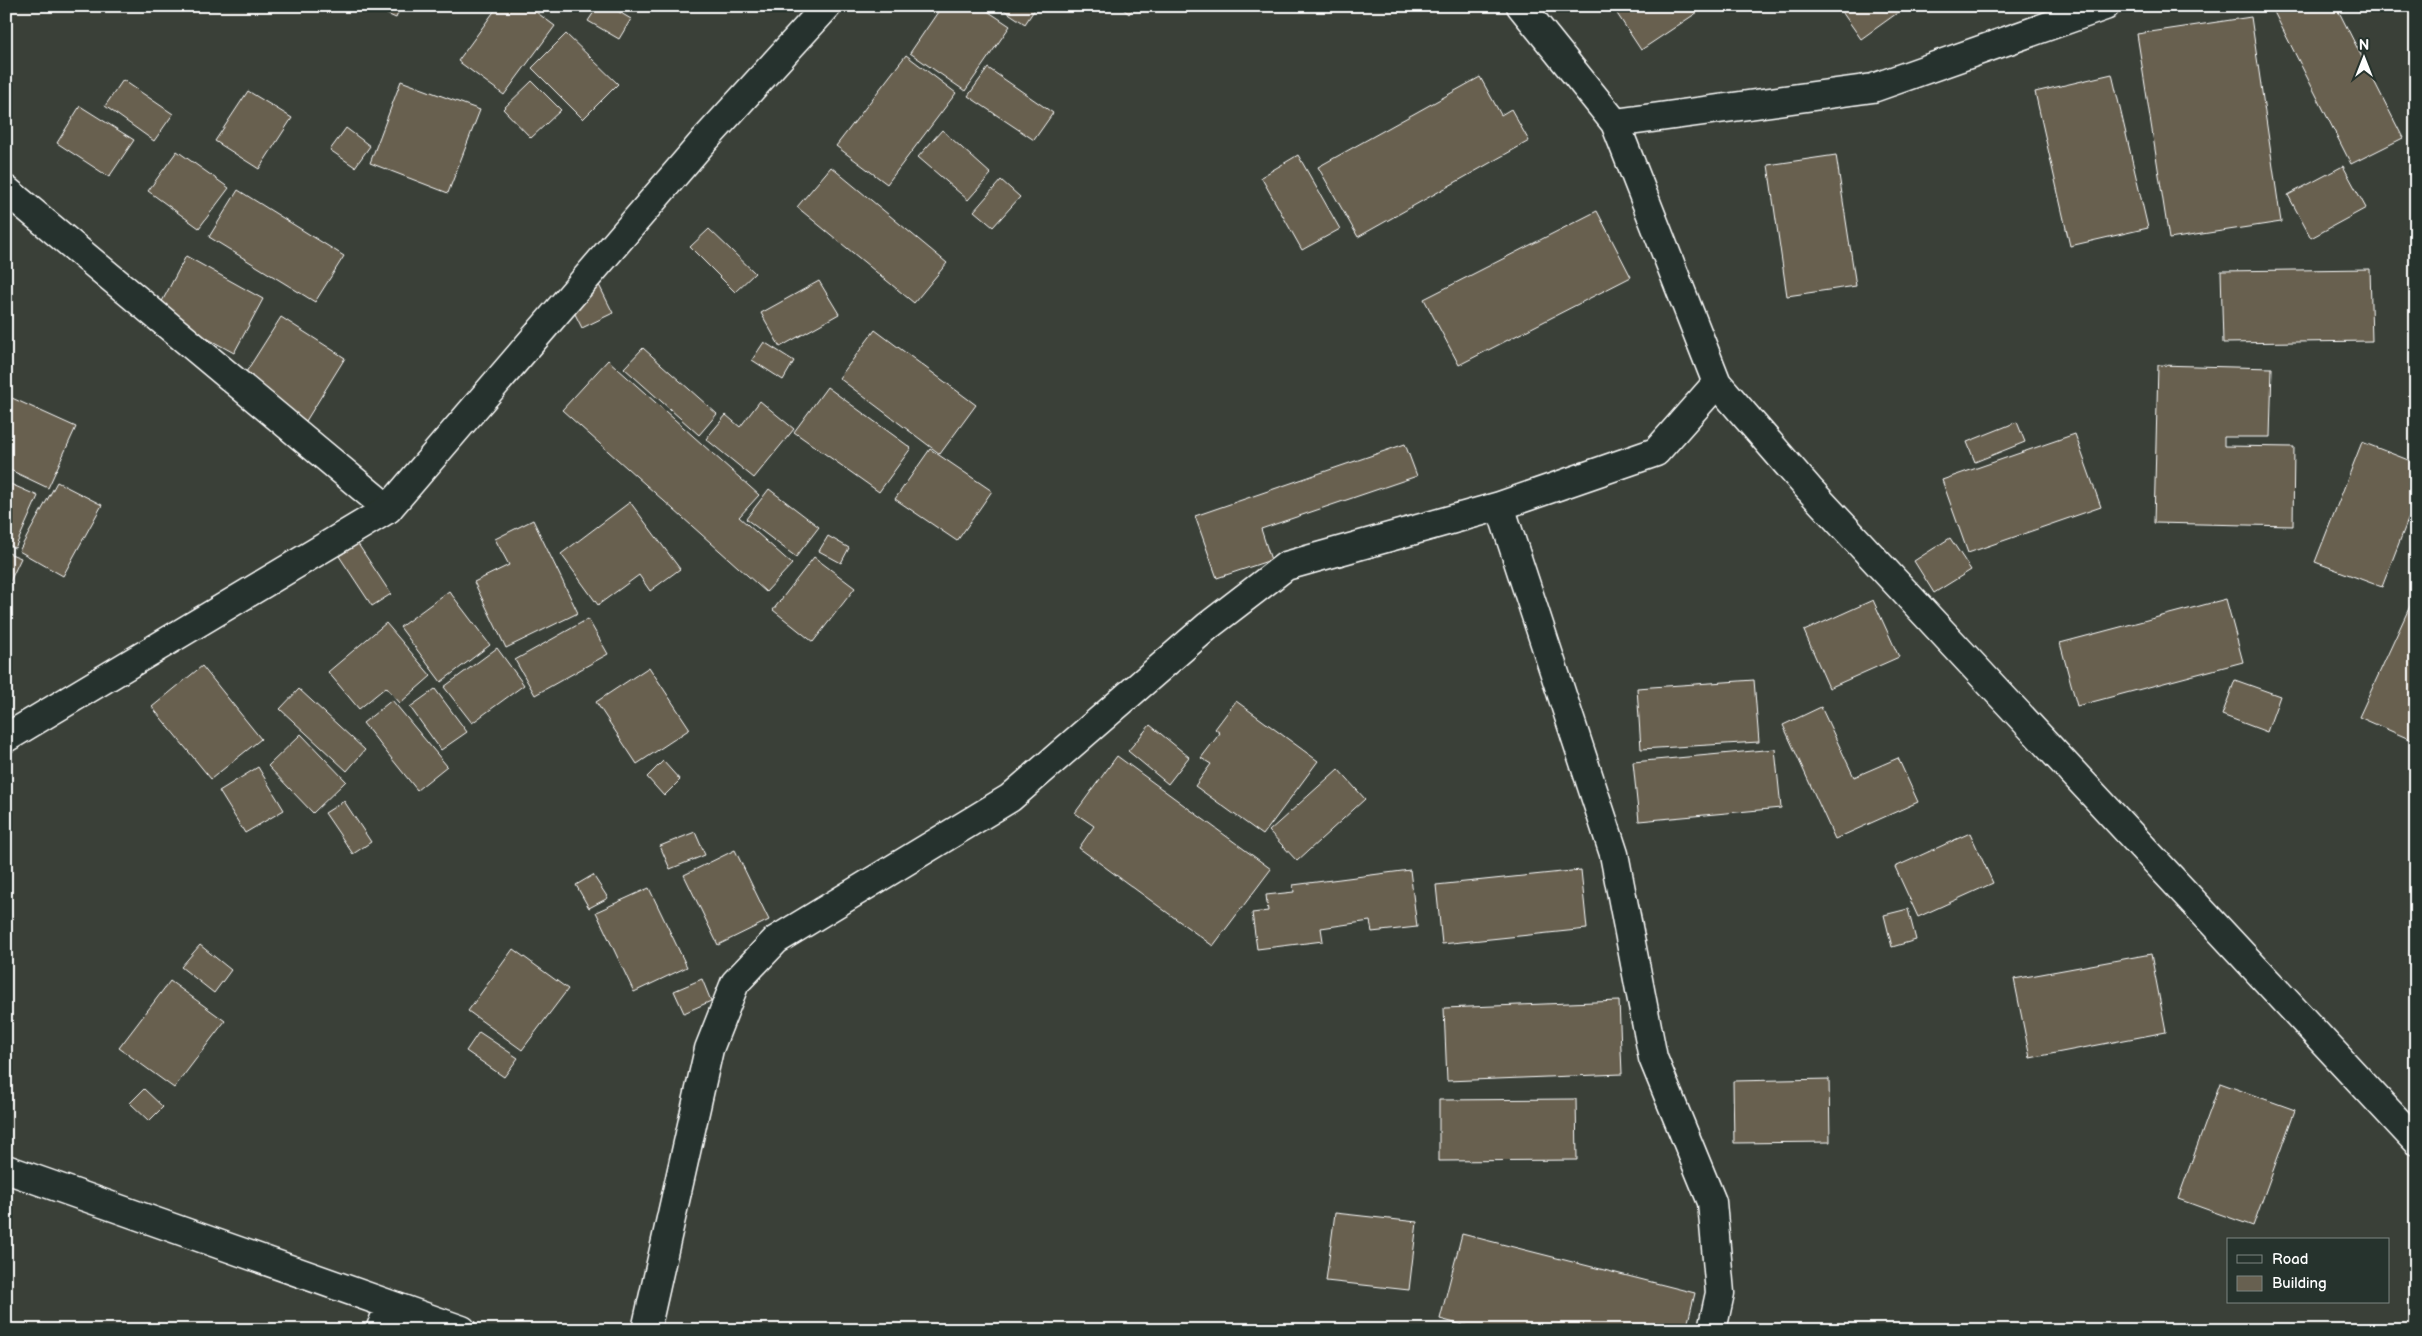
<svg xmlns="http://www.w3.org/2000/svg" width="2422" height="1336" font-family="'Balsamiq Sans',sans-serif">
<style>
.building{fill:#676050;stroke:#fff}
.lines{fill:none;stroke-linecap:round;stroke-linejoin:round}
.street-casing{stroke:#fff;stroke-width:31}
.secondary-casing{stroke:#fff;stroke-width:31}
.street{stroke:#26332d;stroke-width:28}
.secondary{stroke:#26332d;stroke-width:28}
</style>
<rect width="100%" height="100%" fill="#3a4038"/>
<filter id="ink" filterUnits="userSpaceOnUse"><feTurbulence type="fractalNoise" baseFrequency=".02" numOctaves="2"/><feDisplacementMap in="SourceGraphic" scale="10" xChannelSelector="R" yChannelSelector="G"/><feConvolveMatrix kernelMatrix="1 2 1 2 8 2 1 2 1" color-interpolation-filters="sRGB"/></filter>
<g filter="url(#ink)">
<!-- building -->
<path class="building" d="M368,6H401L396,18Z
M498,6H528L555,26L504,95L458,61Z
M598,6H609L631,19L619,39L588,21Z
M942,6H980L1010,26L965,91L910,53Z
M998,6H1037L1025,24Z
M1120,6H1135L1129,14Z
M1612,6H1707L1641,50Z
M1838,6H1907L1861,39Z
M2271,6H2336L2403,138L2351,164Z
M2251,17L2281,222L2169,239L2137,34Z
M566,34L618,84L583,119L532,68Z
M906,55L956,93L887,184L836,146Z
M988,68L1053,113L1034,140L968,96Z
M2112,74L2148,228L2070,246L2035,92Z
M1480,77L1501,115L1511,109L1529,141L1358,237L1318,167Z
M123,80L173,114L154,141L105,106Z
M401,81L480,110L448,193L370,163Z
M532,81L561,110L531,138L503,109Z
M248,91L292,118L259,169L215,141Z
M80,106L134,140L109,177L57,143Z
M346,128L370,146L355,167L330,150Z
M942,130L991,174L968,200L918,157Z
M177,151L229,188L199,228L148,191Z
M1298,155L1340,229L1302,250L1261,177Z
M1836,155L1856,286L1787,296L1768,165Z
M2343,166L2366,208L2311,238L2288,195Z
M831,167L947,263L914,303L797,207Z
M1001,180L1020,197L993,227L974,211Z
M238,190L344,256L315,302L209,237Z
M1597,211L1631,277L1459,365L1424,299Z
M709,229L755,273L735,292L690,247Z
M186,256L263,299L234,353L157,311Z
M2370,269L2372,341L2223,343L2221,271Z
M596,279L613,313L582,328L565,294Z
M819,281L839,314L780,347L761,313Z
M281,317L345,358L306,421L241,380Z
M875,330L976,405L940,454L839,378Z
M764,342L794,361L783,380L752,360Z
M643,348L717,414L699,435L624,368Z
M608,360L759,495L739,517L792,564L766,592L562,410Z
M2158,365L2272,368L2270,437H2224V446L2294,447L2293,526L2154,523Z
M827,387L911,448L879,492L794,432Z
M12,398L76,427L48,488L6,468V410Z
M760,401L794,429L754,478L706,439L726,415L740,427Z
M2017,422L2025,442L1975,462L1967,442Z
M2075,434L2101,507L1968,553L1942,480Z
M2362,442L2416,463V499L2382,587L2315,562Z
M1405,444L1417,476L1261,529L1271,560L1217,578L1195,516Z
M930,449L992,491L957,541L895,499Z
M6,482L38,496L15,548L6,544Z
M57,482L102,505L63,576L19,551Z
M769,489L819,527L796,557L746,519Z
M630,502L680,569L650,591L639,575L598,605L561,554Z
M533,520L578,613L506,648L474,582L509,565L495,539Z
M828,536L849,548L841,563L819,551Z
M1950,538L1971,570L1934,593L1914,561Z
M358,544L391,594L372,606L339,556Z
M6,552L21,558L6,590Z
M814,557L855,588L813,642L773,610Z
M449,591L490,645L441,682L400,627Z
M2416,593V742L2359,717Z
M2226,599L2243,662L2077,706L2060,643Z
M1873,600L1899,657L1829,688L1804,631Z
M588,619L608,654L535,695L515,660Z
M386,623L431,676L400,703L386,687L359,709L328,672Z
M497,648L524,685L472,723L444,687Z
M202,666L261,739L211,779L152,707Z
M649,667L690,729L637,764L596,702Z
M1754,680L1759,742L1641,749L1637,688Z
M2235,680L2280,696L2267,732L2222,715Z
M299,689L365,750L347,771L280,709Z
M435,689L467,732L441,750L410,707Z
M392,700L447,766L417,790L363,723Z
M1236,701L1318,761L1263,835L1195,786L1211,764L1201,758L1220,733L1215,729Z
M1821,707L1854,777L1898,758L1918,802L1835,839L1783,725Z
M1150,725L1189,757L1168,784L1128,751Z
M301,734L346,781L313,813L268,766Z
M1775,749L1781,808L1639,821L1633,762Z
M1117,756L1271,869L1213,946L1079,848L1094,826L1075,813Z
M663,761L680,780L664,796L647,777Z
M258,767L284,810L245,833L219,791Z
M1338,769L1365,799L1297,861L1269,831Z
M344,801L371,842L353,854L325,813Z
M695,832L705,855L670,869L660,846Z
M1970,833L1993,883L1918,917L1895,867Z
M735,850L769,920L718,945L684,875Z
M1410,870L1417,927L1372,932L1370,921L1321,928L1323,941L1257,949L1252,913L1268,911L1266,895L1294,892L1293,885Z
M1581,870L1587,929L1442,944L1436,885Z
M593,875L608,898L589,908L576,885Z
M649,888L687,967L634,992L596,912Z
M1908,909L1916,940L1892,947L1884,915Z
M200,945L231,970L214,993L181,967Z
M513,949L568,989L522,1050L468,1011Z
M2151,954L2166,1032L2030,1058L2014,979Z
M702,979L711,1001L684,1013L674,991Z
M170,981L225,1021L174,1088L119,1048Z
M1619,1001L1622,1074L1447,1081L1444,1008Z
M479,1032L518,1058L504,1077L466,1051Z
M1829,1079L1830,1142L1734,1143L1733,1081Z
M2220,1083L2295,1110L2253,1226L2178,1199Z
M144,1089L163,1107L149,1121L130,1103Z
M1576,1099L1577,1160L1439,1161V1100Z
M1335,1213L1417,1222L1409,1290L1326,1281Z
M1462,1234L1695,1293L1686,1330H1481L1440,1319Z"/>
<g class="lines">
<defs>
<path id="street" d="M1521,6L1615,123L1873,88L2105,6
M1615,123L1717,383L1809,489L2416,1141
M6,190L388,509
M1500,506L1614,854L1653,1058L1712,1202L1720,1293L1712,1330
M6,1169L462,1330
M380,1330L390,1306
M646,1330L709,1049L735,983L776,940L1010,798L1208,626L1286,566L1500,506L1656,452L1717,383"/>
<path id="secondary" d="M6,738L388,509L702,143L827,6"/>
</defs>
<!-- street casing -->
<use href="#street" class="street-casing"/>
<!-- secondary casing -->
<use href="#secondary" class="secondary-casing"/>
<!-- street -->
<use href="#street" class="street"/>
<!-- secondary -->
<use href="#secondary" class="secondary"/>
</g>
</g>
<!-- margin -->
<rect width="2422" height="1336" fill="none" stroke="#26332d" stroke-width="25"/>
<rect x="12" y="12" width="2397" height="1311" fill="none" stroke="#fff" stroke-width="2" filter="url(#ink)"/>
<!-- legend -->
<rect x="2227" y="1238" width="162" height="65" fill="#26332d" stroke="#7d8581"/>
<rect x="2237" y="1255" width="25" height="8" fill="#26332d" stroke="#7d8581"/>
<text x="2272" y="1264" font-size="15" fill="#ffffff">Road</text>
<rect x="2237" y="1276" width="25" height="15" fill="#676050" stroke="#7d8581"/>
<text x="2272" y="1288" font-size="15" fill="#ffffff">Building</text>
<!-- north arrow -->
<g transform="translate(2364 58)" stroke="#26332d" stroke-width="4" paint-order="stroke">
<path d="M0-4L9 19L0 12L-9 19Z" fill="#ffffff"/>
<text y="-8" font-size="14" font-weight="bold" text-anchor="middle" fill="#ffffff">N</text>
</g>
</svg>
